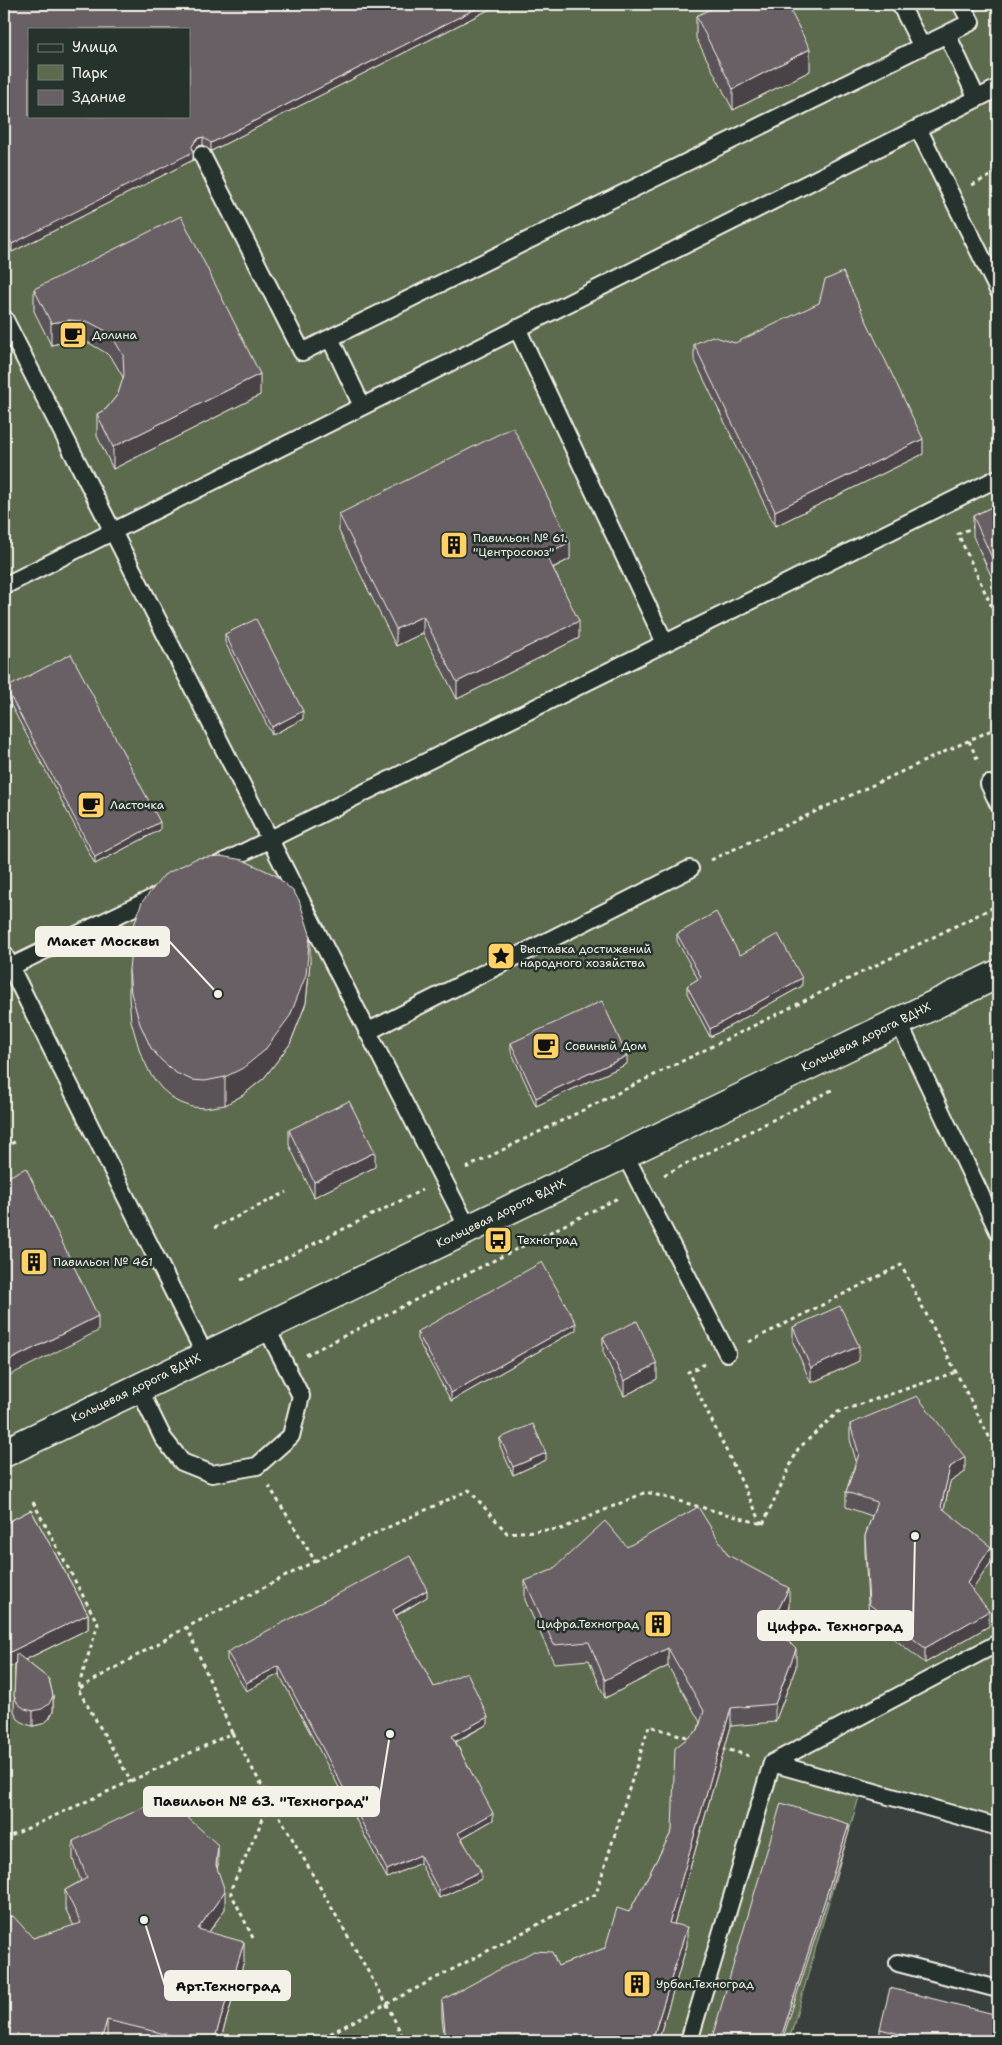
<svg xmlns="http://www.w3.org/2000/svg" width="1002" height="2045" font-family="'Shantell Sans',sans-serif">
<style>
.green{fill:#5c6b4e;stroke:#a8ae9b;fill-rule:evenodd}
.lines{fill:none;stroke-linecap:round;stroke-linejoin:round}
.lane-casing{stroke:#f4f1e8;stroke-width:20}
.street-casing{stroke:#f4f1e8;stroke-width:31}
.path{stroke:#f4f1e8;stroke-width:3;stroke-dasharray:4 4;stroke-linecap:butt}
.lane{stroke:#26332d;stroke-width:16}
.street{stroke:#26332d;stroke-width:28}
.wall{fill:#5a5358;stroke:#f4f1e8}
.shaded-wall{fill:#4a4347;stroke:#f4f1e8}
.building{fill:#696066;stroke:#f4f1e8;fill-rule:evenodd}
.labels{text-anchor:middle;stroke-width:5;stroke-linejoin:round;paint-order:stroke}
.poi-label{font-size:12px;fill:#f4f1e8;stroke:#26332d;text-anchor:start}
.street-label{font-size:12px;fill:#f4f1e8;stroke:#26332d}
.leader{fill:none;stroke:#f4f1e8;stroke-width:2}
.callout-dot{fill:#f4f1e8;stroke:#26332d;stroke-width:2}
.callout{fill:#f4f1e8;stroke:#f4f1e8;stroke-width:2}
.callout-label{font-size:14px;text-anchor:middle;font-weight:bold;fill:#111}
</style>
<rect width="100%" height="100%" fill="#3a403e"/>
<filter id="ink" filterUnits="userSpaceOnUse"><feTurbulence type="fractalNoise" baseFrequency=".02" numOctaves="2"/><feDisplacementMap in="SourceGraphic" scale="10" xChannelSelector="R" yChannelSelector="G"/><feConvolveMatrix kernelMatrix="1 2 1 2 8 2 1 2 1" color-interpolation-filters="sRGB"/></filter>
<g filter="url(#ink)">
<!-- green -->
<path class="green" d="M4,4H998V1837L859,1797L789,2041H4ZM29,29H189V116H29Z"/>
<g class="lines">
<defs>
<path id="lane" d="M900,4L922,47
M947,34L971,22L961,4
M918,128L998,290
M202,155L302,352L330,338
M4,318L468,1228
M517,328L665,643
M362,406L330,338L947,34L977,99
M4,586L998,88
M989,784L998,803
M212,868L998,478
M4,954L205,1355
M4,970L161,894
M898,1021L998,1231
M367,1032L690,869
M624,1153L727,1353
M138,1387L163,1438L182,1462L212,1474L257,1466L291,1436L301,1396L265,1325
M772,1763L998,1827
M898,1963L998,1989
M689,2041L772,1763L998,1643"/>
<path id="street" d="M4,1453L998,974"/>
</defs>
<!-- lane casing -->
<use href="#lane" class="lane-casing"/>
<!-- street casing -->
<use href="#street" class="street-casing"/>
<!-- path -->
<path class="path" d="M972,185L998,172
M976,526L958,534L998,620
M969,741L979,763
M711,860L998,727
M4,1147L17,1141
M466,1168L998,905
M664,1175L832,1090
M214,1228L287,1192
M241,1280L422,1190
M749,1342L901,1265L998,1454
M306,1355L620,1197
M705,1364L688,1372L762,1524
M33,1502L98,1624L78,1688
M763,1524L798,1449L838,1412L956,1372
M315,1561L469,1490L507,1533L561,1529L646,1492L762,1524
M232,1733L386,2003L405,2041
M722,1748L750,1756
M131,1781L232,1733L187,1627
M4,1839L131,1781L78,1689L187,1627L315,1561L269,1486
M253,1938L230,1891L271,1801
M316,2041L596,1894L649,1726L690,1738"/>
<!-- lane -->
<use href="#lane" class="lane"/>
<!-- street -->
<use href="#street" class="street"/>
</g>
<!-- wall -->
<path class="wall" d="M4,4H500L211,151L203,145L197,146L193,152V160L12,252L4,236Z
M696,16L810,71L733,110L696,38Z
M34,289L260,395L113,469L97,436V414L106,409L118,394L123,380V377L113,360L106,353L89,343L70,341L51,345L34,311Z
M694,344L923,454L775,526L694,359Z
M998,504V591L973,536V516Z
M339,514L570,559L553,568L579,638L457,699L423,633L396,646L339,531Z
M225,634L303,719L272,735L225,642Z
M6,688L160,830L95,864L6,696Z
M677,934L740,955L802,986L710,1037L687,993V986L698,979L677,941Z
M310,962L306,1003L290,1044L264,1078L243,1095L225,1105L205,1108L192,1107L176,1101L161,1088L151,1075L140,1052L131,1021L129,997V970Z
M511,1043L627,1064L536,1106L511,1051Z
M289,1130L375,1167L314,1197L289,1145Z
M793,1327L859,1361L811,1383L793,1342Z
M576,1330L451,1401L417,1339V1332Z
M603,1337L657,1379L624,1396L603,1352Z
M850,1424L965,1472L950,1482L944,1509L991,1562L972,1590L989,1626L925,1663L869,1619L865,1551V1536L872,1516L846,1507V1492L856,1461L850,1439Z
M500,1438L546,1460L513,1475L500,1446Z
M31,1510L88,1614V1629L25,1660L49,1679L53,1696V1711L49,1719L42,1724L33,1726L25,1724L18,1719L14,1711L15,1664L4,1670V1524Z
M627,1547L728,1555L789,1606L777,1630L796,1667L775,1722L731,1726L674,1924L687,1945L658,2041H445L442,2018V2000L558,1966L605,1948L629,1912L672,1831L700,1722L668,1666L605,1698L589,1660L554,1663L525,1600V1581Z
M427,1597L396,1616L434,1687L488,1724L456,1742L493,1820L462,1838L481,1879L439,1898L420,1863L387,1878L279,1674L246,1691L227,1660V1652Z
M73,1841L218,1863L217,1870L225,1909L209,1932L244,1961L220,2041H121L107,2038L33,1938L74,1926L65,1908V1890L81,1881L73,1859Z
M880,2029L998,2041H880Z"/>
<!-- shaded-wall -->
<path class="shaded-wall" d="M485,4H500L211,151V143Z
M810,49V71L733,110V89Z
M203,137V145L197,146L193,152V160L12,252V244L192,146L197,139Z
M70,320V341L51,345V323Z
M260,374V395L113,469V447Z
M923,439V454L775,526V511Z
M570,542V559L546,571V554Z
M423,616V633L396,646V629Z
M579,621V638L457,699V682Z
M303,711V719L272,735V727Z
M160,822V830L95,864V857Z
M310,934V962L306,1003L290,1044L264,1078L243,1095L225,1105V1077Z
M802,978V986L710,1037V1029Z
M627,1056V1064L536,1106V1098Z
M375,1152V1167L314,1197V1182Z
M98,1316V1331L4,1378V1363Z
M576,1323V1330L451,1401V1393Z
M859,1346V1361L811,1383V1368Z
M657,1364V1379L624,1396V1381Z
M546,1453V1460L513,1475V1467Z
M965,1457V1472L950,1482L941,1522V1507L950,1467Z
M991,1547V1562L967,1598V1583Z
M789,1588V1606L771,1642V1624Z
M427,1590V1597L393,1617V1610Z
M989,1611V1626L925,1663V1648Z
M88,1614V1629L4,1670V1655Z
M668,1648V1666L605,1698V1680Z
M796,1649V1667L775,1722V1704Z
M279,1666V1674L246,1691V1683Z
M53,1696V1711L49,1719L42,1724L33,1726V1711Z
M731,1708V1726L669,1941V1923Z
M488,1717V1724L452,1743V1736Z
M493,1813V1820L458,1840V1833Z
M849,1824V1832L782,2041H780Z
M218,1845V1863L216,1883V1865Z
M420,1855V1863L387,1878V1870Z
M481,1871V1879L439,1898V1891Z
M225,1891V1909L198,1947V1929Z
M687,1927V1945L658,2041H652Z
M244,1942V1961L220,2041H214Z
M107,2020V2038L106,2041H101Z"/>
<!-- building -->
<path class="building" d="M4,4H485L211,143L203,137L197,139L192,146L193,152L12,244L4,228ZM29,29H189V116H29Z
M721,4H787L810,49L733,89L696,16Z
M181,216L260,374L113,447L97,414L106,409L118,394L124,375L123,355L113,338L106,331L89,322L70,320L51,323L34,289Z
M843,272L923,439L775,511L694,344L712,336L735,343L819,303L825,280Z
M513,427L570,542L546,554L579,621L457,682L423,616L396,629L339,514Z
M998,504V571L973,516Z
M256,619L303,711L272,727L225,634Z
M71,654L160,822L95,857L6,688Z
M220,856L243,860L275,875L293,891L299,900L310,934L306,975L290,1016L264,1051L243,1068L225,1077L205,1081L192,1080L176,1073L161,1060L151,1048L140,1024L131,993L129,970L133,928L142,902L164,875L197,858Z
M716,912L740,955L778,934L802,978L710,1029L687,986L701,977L677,934Z
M602,1001L627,1056L536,1098L511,1043Z
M349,1101L375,1152L314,1182L289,1130Z
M26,1168L98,1316L4,1363V1179Z
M542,1262L576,1323L451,1393L417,1332Z
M840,1306L859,1346L811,1368L793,1327Z
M637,1321L657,1364L624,1381L603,1337Z
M917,1396L965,1457L950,1467L941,1507L991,1547L967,1583L989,1611L925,1648L869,1604L865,1536L877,1502L846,1492L859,1454L850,1424Z
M533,1424L546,1453L513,1467L500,1438Z
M698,1507L728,1555L789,1588L771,1624L796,1649L775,1704L731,1708L669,1923L687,1927L652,2041H446L442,2000L534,1951L552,1952L558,1966L605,1948L617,1908L629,1912L672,1831L675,1748L698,1730L704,1711L668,1648L605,1680L589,1642L554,1645L525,1581L552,1570L605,1521L627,1547Z
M31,1510L88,1614L4,1655V1524Z
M410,1556L427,1590L393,1610L434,1687L467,1672L488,1717L452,1736L493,1813L458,1833L481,1871L439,1891L420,1855L387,1870L279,1666L246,1683L227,1652Z
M16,1653L49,1679L53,1696L49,1704L42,1709L33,1711L25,1709L18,1704L14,1696Z
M165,1797L218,1845L216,1865L225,1891L198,1929L244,1942L214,2041H194L107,2020L101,2041H4V1918L13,1916L33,1938L81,1923L65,1890L87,1878L73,1841Z
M781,1803L849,1824L780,2041H711Z
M890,1988L998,2015V2041H928L880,2029Z"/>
</g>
<!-- icons -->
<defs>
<symbol id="cafe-square" viewBox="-11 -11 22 22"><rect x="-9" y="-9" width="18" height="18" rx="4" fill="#ffd166" stroke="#26332d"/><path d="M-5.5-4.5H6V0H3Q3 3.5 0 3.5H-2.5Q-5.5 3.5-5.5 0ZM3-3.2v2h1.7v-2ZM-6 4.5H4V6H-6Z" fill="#111"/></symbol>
<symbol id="building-square" viewBox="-11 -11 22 22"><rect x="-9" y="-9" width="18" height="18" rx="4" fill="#ffd166" stroke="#26332d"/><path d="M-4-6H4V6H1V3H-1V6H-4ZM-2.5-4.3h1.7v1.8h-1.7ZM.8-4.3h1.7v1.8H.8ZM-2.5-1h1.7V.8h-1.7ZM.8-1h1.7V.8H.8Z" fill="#111"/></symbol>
<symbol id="sight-square" viewBox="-11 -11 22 22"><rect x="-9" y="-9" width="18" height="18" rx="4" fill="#ffd166" stroke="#26332d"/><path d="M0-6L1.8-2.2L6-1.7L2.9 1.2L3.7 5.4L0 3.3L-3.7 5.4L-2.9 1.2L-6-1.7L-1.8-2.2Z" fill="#111"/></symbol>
<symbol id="bus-square" viewBox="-11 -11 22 22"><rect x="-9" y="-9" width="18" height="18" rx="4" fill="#ffd166" stroke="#26332d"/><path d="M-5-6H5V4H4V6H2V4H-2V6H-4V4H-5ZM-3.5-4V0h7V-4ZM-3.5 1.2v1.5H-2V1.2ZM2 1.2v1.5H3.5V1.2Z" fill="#111"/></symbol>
</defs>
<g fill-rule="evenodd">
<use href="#cafe-square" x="57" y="319" width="32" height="32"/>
<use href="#building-square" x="438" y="529" width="32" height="32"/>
<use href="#cafe-square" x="75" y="789" width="32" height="32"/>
<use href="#sight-square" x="485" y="940" width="32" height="32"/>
<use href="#cafe-square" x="530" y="1030" width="32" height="32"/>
<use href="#bus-square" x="482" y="1224" width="32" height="32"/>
<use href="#building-square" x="18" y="1246" width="32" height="32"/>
<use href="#building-square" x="642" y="1608" width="32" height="32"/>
<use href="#building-square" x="621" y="1968" width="32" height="32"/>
</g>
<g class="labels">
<!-- poi labels -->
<g class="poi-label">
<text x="92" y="339">Долина</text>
<text x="473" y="542">Павильон № 61.<tspan x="473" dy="14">"Центросоюз"</tspan></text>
<text x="110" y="809">Ласточка</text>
<text x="520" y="953">Выставка достижений<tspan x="520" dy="14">народного хозяйства</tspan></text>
<text x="565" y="1050">Совиный Дом</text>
<text x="517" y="1244">Техноград</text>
<text x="53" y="1266">Павильон № 461</text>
<text x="639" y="1628" text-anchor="end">Цифра.Техноград</text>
<text x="656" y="1988">Урбан.Техноград</text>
</g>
<!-- street labels -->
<g class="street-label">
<text transform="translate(866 1037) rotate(-26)" y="4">Кольцевая дорога ВДНХ</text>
<text transform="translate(501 1213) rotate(-26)" y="4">Кольцевая дорога ВДНХ</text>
<text transform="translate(136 1388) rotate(-26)" y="4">Кольцевая дорога ВДНХ</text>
</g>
</g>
<!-- callouts -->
<path class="leader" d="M218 994L169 941M915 1536L913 1626M390 1734L379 1801M144 1920L165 1986"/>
<g class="callout-dot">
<circle cx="218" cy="994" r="5"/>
<circle cx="915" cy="1536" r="5"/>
<circle cx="390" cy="1734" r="5"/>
<circle cx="144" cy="1920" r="5"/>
</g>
<g class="callout">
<rect x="36" y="927" width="133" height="29" rx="5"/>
<rect x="758" y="1611" width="155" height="29" rx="5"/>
<rect x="144" y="1787" width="235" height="29" rx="5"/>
<rect x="165" y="1971" width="125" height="29" rx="5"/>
</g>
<g class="callout-label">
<text x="103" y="946">Макет Москвы</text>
<text x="835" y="1631">Цифра. Техноград</text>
<text x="261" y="1806">Павильон № 63. "Техноград"</text>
<text x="228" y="1991">Арт.Техноград</text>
</g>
<!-- margin -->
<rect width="1002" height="2045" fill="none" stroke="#26332d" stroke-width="20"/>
<rect x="10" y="10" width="982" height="2025" fill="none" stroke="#f4f1e8" stroke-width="2" filter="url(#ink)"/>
<!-- legend -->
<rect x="28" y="28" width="162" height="90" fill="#26332d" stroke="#787f78"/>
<rect x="38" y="44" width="25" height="8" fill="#26332d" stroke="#787f78"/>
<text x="72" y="52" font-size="15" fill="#f4f1e8">Улица</text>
<rect x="38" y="65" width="25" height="15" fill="#5c6b4e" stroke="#787f78"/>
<text x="72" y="78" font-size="15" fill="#f4f1e8">Парк</text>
<rect x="38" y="90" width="25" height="15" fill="#696066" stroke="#787f78"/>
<text x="72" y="102" font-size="15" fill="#f4f1e8">Здание</text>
</svg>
